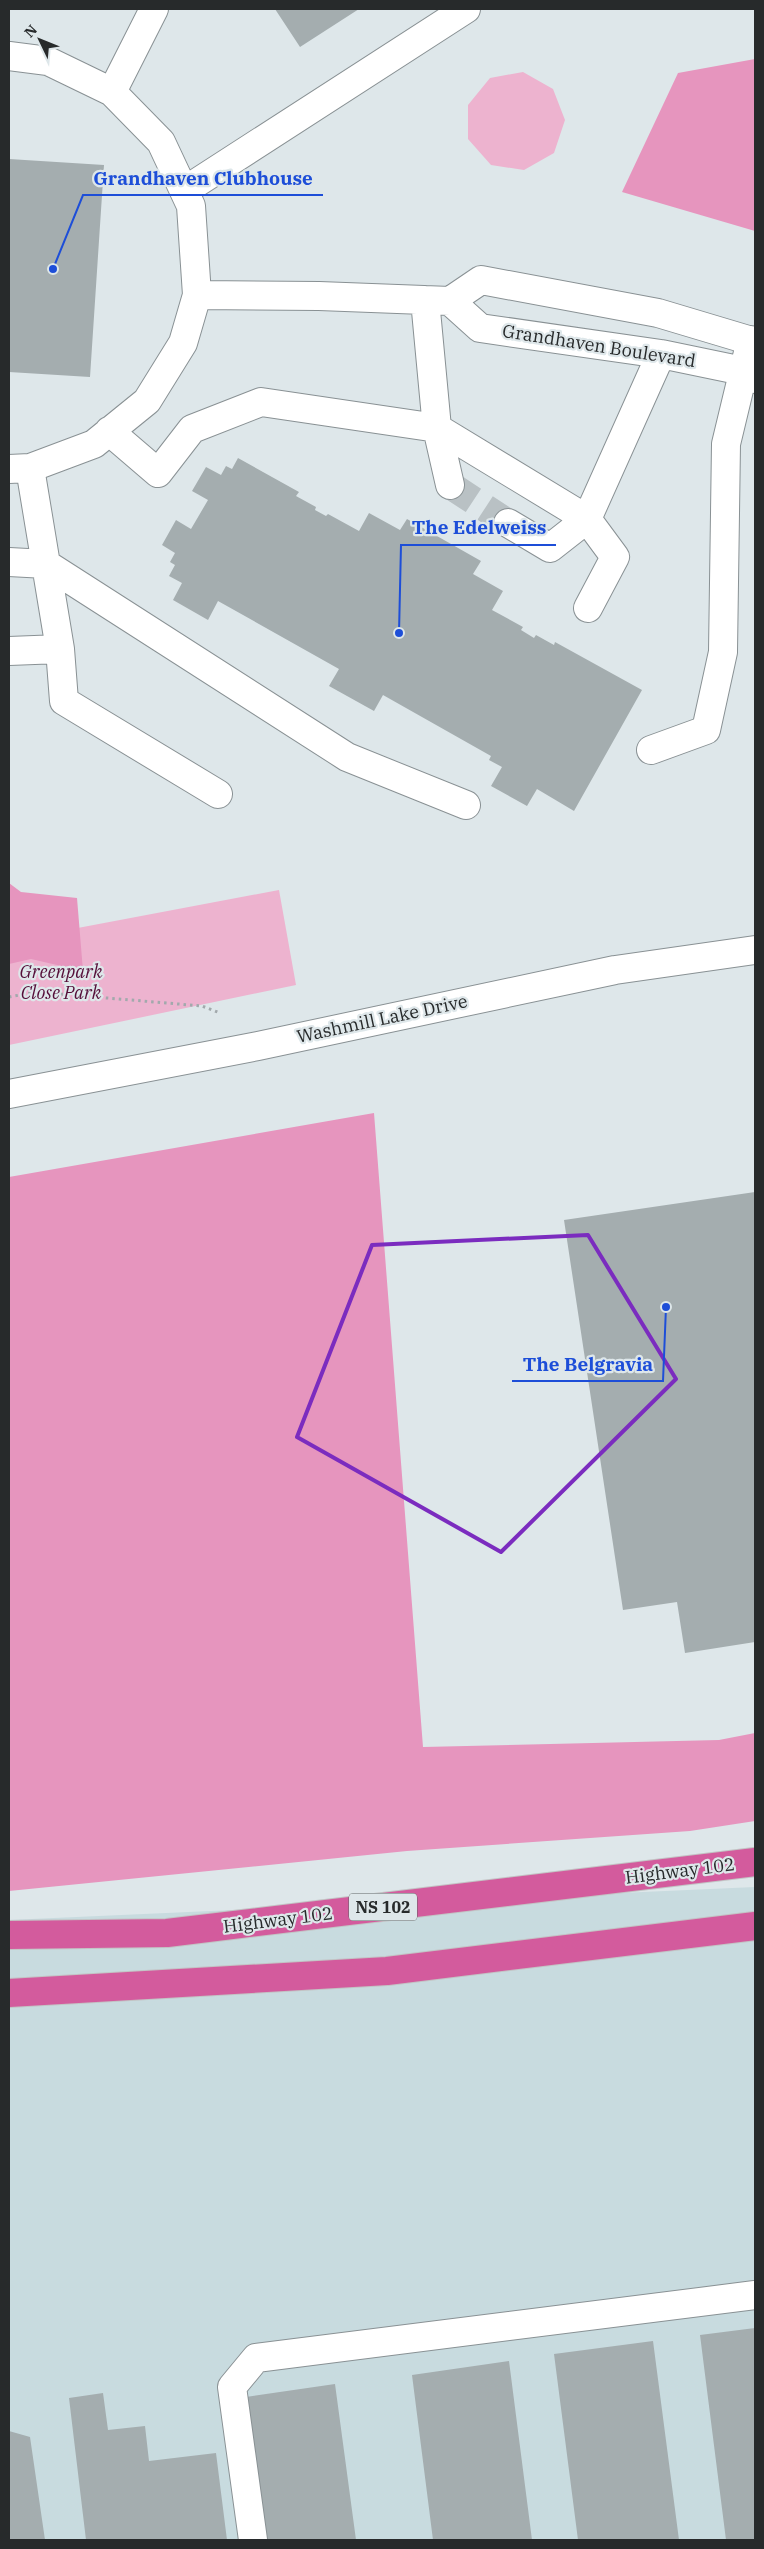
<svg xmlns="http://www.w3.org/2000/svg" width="764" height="2549" font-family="'IBM Plex Serif',serif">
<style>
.built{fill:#c8dbdf}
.green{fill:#edb3cf}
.forest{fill:#e695be}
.building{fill:#a4adaf}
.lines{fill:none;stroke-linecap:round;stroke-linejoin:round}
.minor-tunnel{stroke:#b9c1c4;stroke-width:28;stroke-dasharray:28 14;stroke-linecap:butt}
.minor-casing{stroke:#899194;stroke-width:30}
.highway-casing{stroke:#c3c3c4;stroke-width:30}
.path{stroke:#a2a9ac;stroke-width:3;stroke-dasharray:2.5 4;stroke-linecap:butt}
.minor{stroke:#fff;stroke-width:28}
.highway{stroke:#d35b9d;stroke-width:28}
.marked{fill:none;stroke:#7b2cbf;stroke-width:4;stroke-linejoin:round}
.labels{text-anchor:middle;stroke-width:4.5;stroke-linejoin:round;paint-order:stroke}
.shield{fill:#dee7ea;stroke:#5e6364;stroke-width:1}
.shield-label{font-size:16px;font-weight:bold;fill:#272a2b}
.street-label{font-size:18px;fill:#272a2b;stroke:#dee7ea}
.park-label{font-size:18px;font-style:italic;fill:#550e39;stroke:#dee7ea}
.leader{fill:none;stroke:#1d4ed8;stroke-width:2}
.callout-dot{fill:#1d4ed8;stroke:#dee7ea;stroke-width:2}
.callout-label{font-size:19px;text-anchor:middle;font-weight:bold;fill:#1d4ed8;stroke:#dee7ea;stroke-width:4.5;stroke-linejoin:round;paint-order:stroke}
</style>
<rect width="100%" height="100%" fill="#dee7ea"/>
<!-- built -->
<path class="built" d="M755,1887V2540H9V1920Z"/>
<!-- green -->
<path class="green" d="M523,72L553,89L565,120L554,153L524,170L491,165L468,139V105L490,78Z
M279,890L296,985L9,1045V941Z"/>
<!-- forest -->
<path class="forest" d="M755,59V231L622,192L678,73Z
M9,883L21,892L77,898L83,971L31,959L9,964Z
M374,1113L423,1747L719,1740L755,1733V1821L690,1831L407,1851L9,1891V1177Z"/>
<!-- building -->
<path class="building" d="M275,9H359L300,47Z
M9,159L104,165L90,377L9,372Z
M238,458L299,492L296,496L316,507L315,510L326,516L328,514L359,531L369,513L400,530L407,519L481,561L473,574L503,591L492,610L523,627L521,630L534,638L536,635L554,645L555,642L642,690L574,811L537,789L527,806L491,786L502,767L489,760L491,756L383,695L374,711L329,686L339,669L218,601L208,620L173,600L182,583L169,576L175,565L170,562L175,553L162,545L176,520L191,529L208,500L192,491L206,467L221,475L226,466L232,469Z
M755,1192V1642L685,1653L677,1602L623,1610L564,1220Z
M755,2328V2540H726L700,2335Z
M653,2341L679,2540H578L554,2354Z
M509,2361L532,2540H433L412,2375Z
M335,2384L356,2540H266L246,2397Z
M103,2393L108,2430L145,2426L149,2461L216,2453L227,2540H86L69,2398Z
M9,2431L30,2437L45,2540H9Z"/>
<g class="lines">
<!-- minor-tunnel -->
<path class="minor-tunnel" d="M450,485L508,523"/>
<defs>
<path id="minor" d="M9,56L48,61L112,92L161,142L191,206L197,295L183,343L147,401L94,444L30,468L9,469
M112,92L154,9
M184,191L466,9
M197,295L319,296L450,301L481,280L658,313L755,342
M425,300L437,428L450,485
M450,301L480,328L661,354L743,371L755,379
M109,431L158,473L192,429L261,402L437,428L587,519L615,557L588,608
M30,468L60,649
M508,523L550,548L587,519L661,354
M9,562L46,564L347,757L466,805
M9,651L60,649L64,701L218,794
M651,750L706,730L723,652L726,444L751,340
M9,1094L258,1046L615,970L755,950
M253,2540L232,2387L256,2358L755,2295"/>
<path id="highway" d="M9,1935L167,1933L755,1862
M9,1993L387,1971L755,1926"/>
</defs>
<!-- minor casing -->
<use href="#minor" class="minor-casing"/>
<!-- highway casing -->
<use href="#highway" class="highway-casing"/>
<!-- path -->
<path class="path" d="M9,997L36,992L202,1006L220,1013"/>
<!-- minor -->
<use href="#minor" class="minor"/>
<!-- highway -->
<use href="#highway" class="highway"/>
</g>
<!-- marked area -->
<path class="marked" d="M588,1235L676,1379L501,1552L297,1437L372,1245Z"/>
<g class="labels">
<!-- shield labels -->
<rect class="shield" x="349" y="1893.5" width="68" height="27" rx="4"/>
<g class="shield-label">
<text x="383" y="1913">NS 102</text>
</g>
<!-- street labels -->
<g class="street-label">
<text transform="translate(599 346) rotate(9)" y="6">Grandhaven Boulevard</text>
<text transform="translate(382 1019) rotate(-12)" y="6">Washmill Lake Drive</text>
<text transform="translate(680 1871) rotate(-7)" y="6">Highway 102</text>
<text transform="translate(278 1920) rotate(-7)" y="6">Highway 102</text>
</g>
<!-- park labels -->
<g class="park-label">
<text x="61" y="978">Greenpark<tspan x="61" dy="21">Close Park</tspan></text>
</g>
</g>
<!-- callouts -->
<path class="leader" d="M53 269L83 195H323M399 633L401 545H556M666 1307L663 1381H512"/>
<g class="callout-dot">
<circle cx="53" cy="269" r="5"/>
<circle cx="399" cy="633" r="5"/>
<circle cx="666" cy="1307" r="5"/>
</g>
<g class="callout-label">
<text x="203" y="185">Grandhaven Clubhouse</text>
<text x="479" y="534">The Edelweiss</text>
<text x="588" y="1371">The Belgravia</text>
</g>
<!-- border -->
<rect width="764" height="2549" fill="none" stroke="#272a2b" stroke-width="20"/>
<!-- north arrow -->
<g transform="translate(40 40) rotate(313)" stroke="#dee7ea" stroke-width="4" paint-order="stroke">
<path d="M0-4L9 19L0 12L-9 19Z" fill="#272a2b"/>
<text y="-8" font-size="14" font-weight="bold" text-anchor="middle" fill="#272a2b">N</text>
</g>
</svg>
